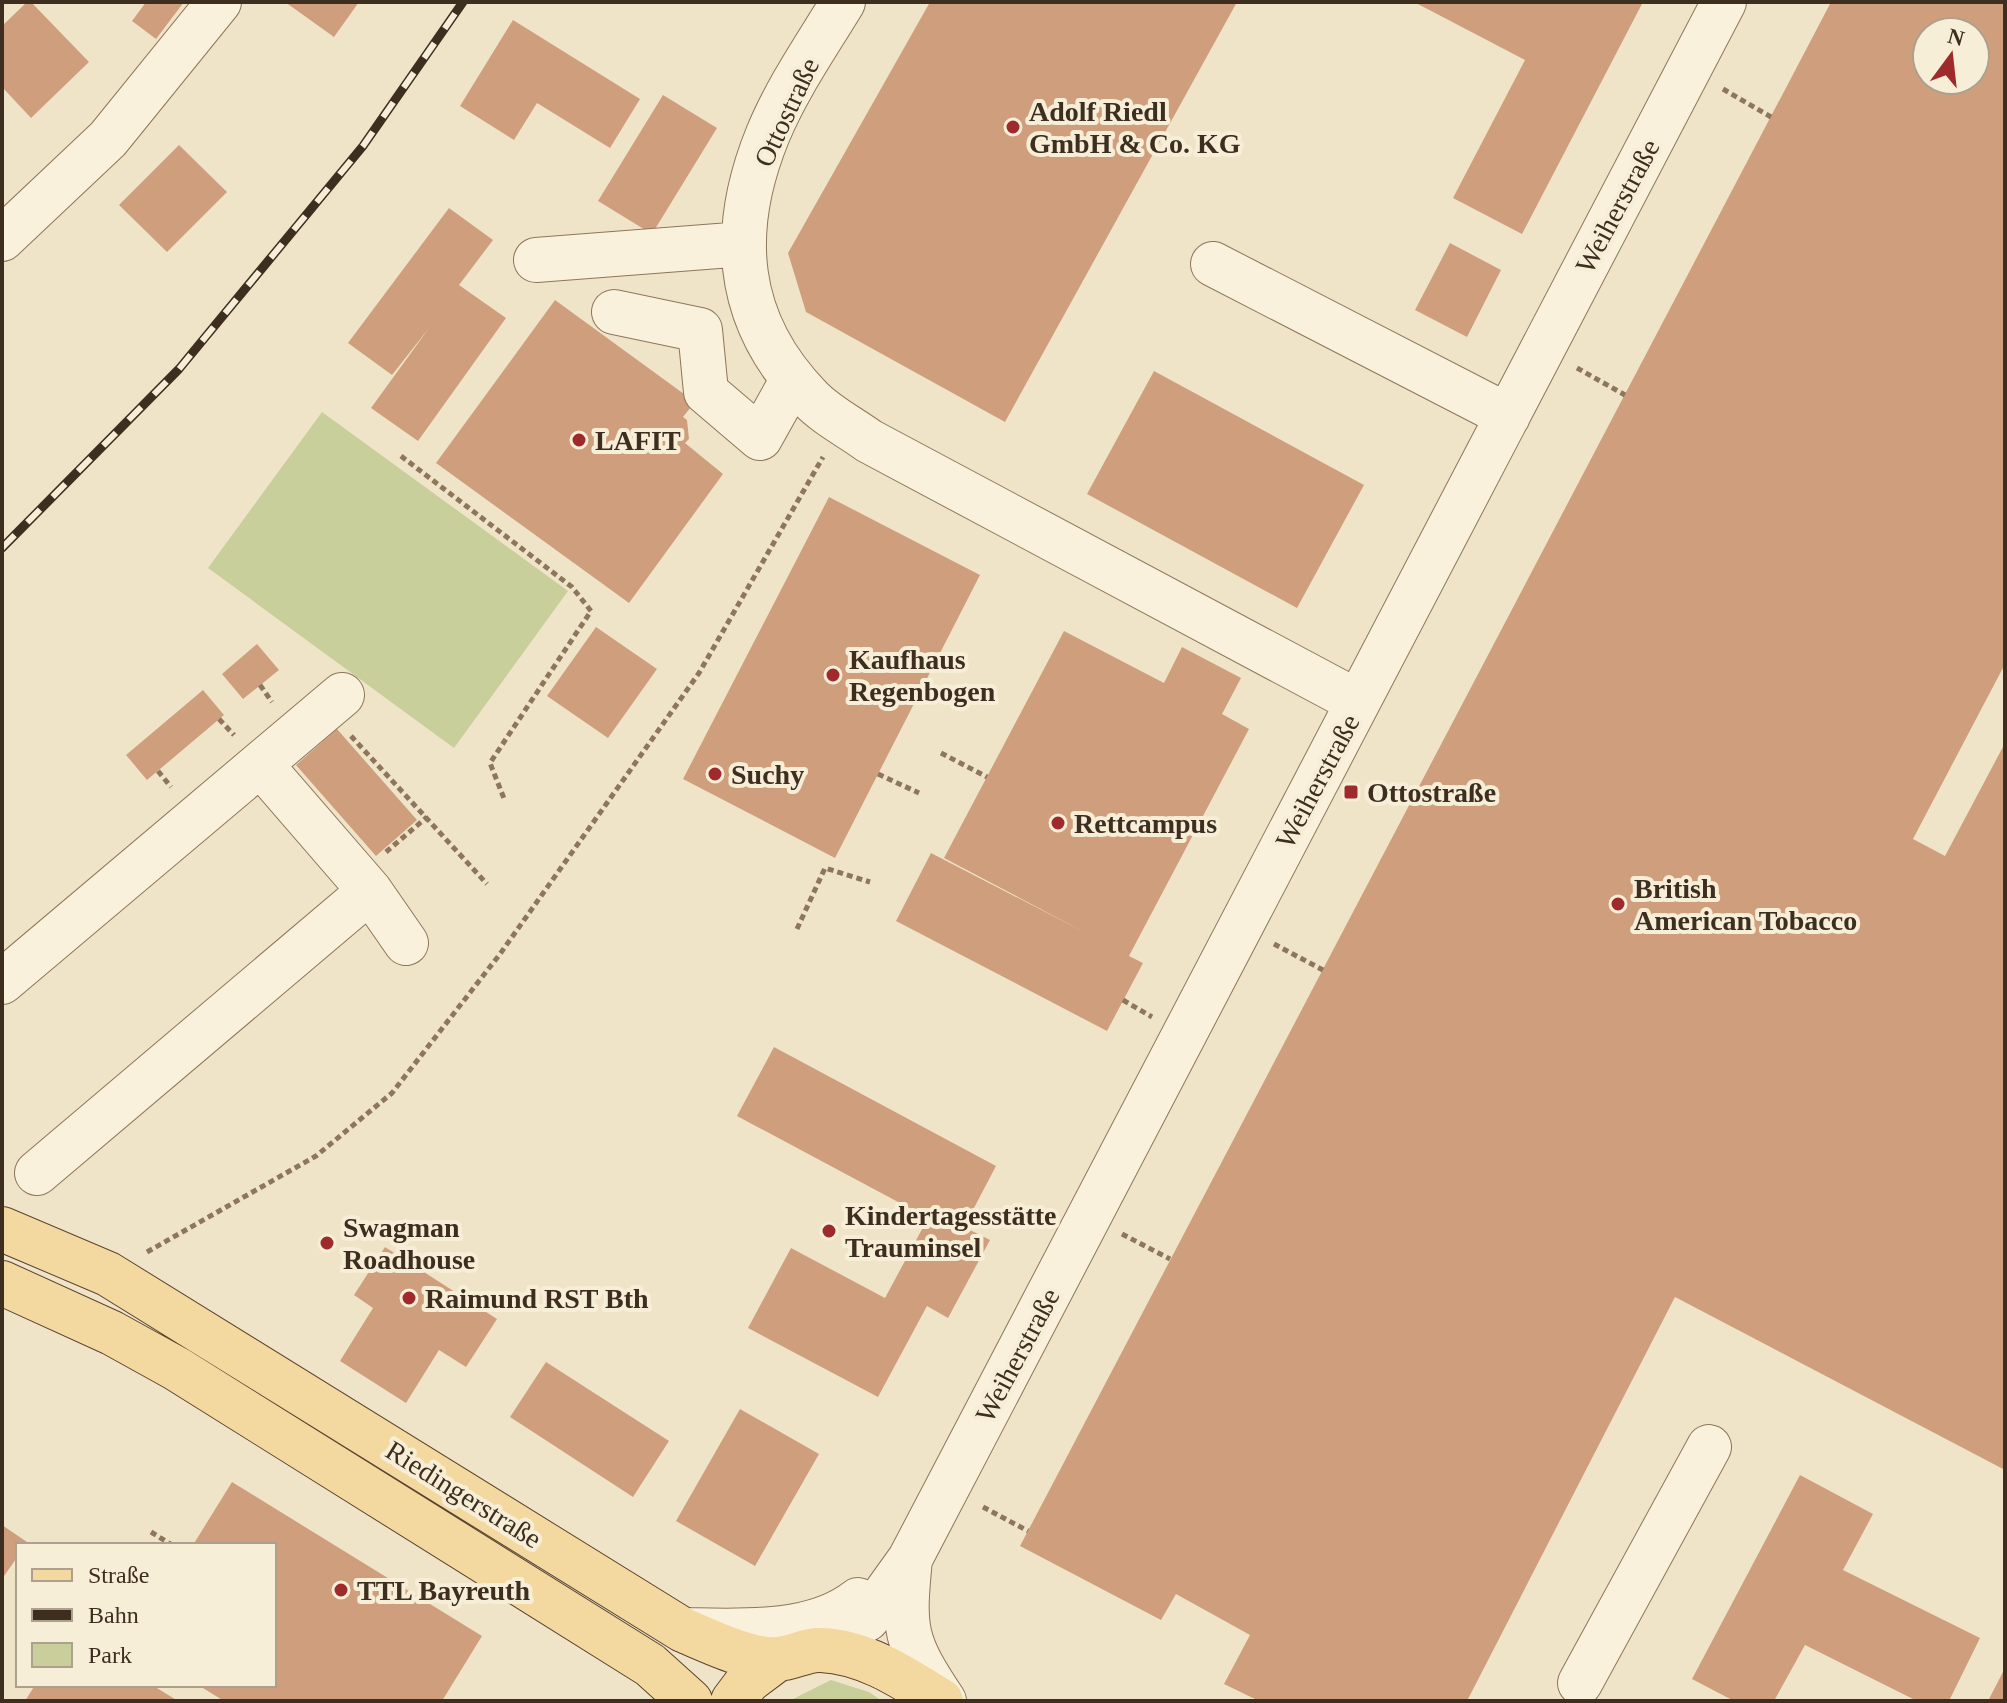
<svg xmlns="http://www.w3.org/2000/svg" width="2007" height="1703" font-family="'Times New Roman',serif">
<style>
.green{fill:#c9cf9b}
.building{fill:#cf9f7d;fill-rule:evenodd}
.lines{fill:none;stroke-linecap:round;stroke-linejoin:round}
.minor-casing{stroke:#8d765c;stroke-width:46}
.major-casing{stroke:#5b4430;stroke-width:46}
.path{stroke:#8d765c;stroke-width:5;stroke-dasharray:6 4;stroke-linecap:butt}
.minor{stroke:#faf1dc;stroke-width:44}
.major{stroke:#f3d9a0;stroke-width:44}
.rail-casing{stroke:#3d2e20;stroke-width:9}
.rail{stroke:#f7eed8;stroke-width:6;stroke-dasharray:18;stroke-linecap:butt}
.poi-dot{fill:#9e2a2b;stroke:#f7eed8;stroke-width:3}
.labels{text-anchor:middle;stroke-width:8;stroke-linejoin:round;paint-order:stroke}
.poi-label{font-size:28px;font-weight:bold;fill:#3d2e20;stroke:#f7eed8;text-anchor:start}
.street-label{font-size:28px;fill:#3d2e20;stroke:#f7eed8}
</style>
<rect width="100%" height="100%" fill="#f0e4c8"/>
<!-- green -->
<path class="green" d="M322,412L568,591L454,748L208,568Z
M831,1680L869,1692L882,1701H789Z"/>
<!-- building -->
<path class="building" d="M27,2H31L89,62L31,118L2,87V26Z
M146,2H184L156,39L132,21Z
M285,2H359L334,37Z
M930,2H1237L1005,422L806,312L788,253Z
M1414,2H1643L1522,234L1453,198L1525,60Z
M1831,2H2005V664L1913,839L1945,856L2005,743V1470L1675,1297L1467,1701H1259L1224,1684L1250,1635L1176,1594L1161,1620L1020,1546ZM1927,32H1975V80H1927Z
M513,20L640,99L610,148L537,103L514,140L460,106Z
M663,95L717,128L652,234L598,201Z
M179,145L227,192L167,252L119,205Z
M449,208L493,240L459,285L506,318L418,441L371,408L429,328L392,375L348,343Z
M1450,243L1501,270L1467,337L1415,310Z
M555,300L695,402L683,417L687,420L689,439L685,443L723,474L629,603L436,463Z
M1154,371L1364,485L1297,608L1087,494Z
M829,497L980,575L835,858L683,779Z
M596,627L657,669L608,738L547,696Z
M1064,631L1164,683L1182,647L1241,678L1222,714L1249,729L1129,956L1143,963L1107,1031L896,921L931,853L1086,933L944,858Z
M257,644L279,670L243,699L222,674Z
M203,690L224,715L147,780L126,755Z
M337,729L417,820L376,856L296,765Z
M774,1047L996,1166L964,1227L990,1240L948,1318L927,1306L878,1397L748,1328L791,1248L885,1298L928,1218L737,1116Z
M385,1247L497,1319L466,1367L439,1350L406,1403L340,1361L373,1308L354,1295Z
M546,1362L669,1441L633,1497L510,1417Z
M740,1409L819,1454L755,1566L676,1521Z
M1800,1475L1873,1514L1843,1570L1980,1638L1949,1701H1917L1805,1645L1774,1701H1734L1692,1679Z
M232,1482L482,1636L442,1701H224L198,1685H274V1545H193Z
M2,1525L27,1542L25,1545H18V1556L2,1579Z
M2005,1668V1701H1988Z
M35,1685H152L178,1701H25Z"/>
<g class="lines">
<defs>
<path id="minor" d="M843,2C817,45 787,88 768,134C728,232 735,321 810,398C826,415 850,427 869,441L1358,702
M2,239L108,139L219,2
M536,260L744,244
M1213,264L1508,416
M614,312L700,330L706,392L760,438L793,379
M261,765L370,891L406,943
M2,982L342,695
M37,1173L370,891
M910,1559C903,1630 904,1641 944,1701
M684,1630C739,1631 812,1636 858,1600
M818,1649L867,1619L910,1559L1724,2
M1580,1683L1709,1447"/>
<path id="major" d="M2,1229L108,1274L683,1630C707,1640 752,1662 778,1659C793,1658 807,1649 821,1650C866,1652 904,1678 941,1701
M2,1283L112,1333L177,1369L650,1665L690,1701
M733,1701L748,1681L776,1660"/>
</defs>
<!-- minor casing -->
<use href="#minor" class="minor-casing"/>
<!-- major casing -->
<use href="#major" class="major-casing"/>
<!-- path -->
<path class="path" d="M1723,89L1771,117
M1577,368L1625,395
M401,456L572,587L591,611L490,763L505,801
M260,685L272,702
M219,719L234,735
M351,736L487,884
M941,753L987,777
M158,771L171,787
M878,774L919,793
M386,852L427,817
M797,929L825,868L870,882
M1274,944L1323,970
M1123,1000L1152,1017
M1122,1234L1170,1259
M147,1252L316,1156L392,1093L500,954L699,673L823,457
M983,1507L1028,1531
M151,1532L172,1545"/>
<!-- minor -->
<use href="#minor" class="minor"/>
<!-- major -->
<use href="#major" class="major"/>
<defs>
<path id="rail" d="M2,548L179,369L363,146L463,2"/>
</defs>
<!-- rail casing -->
<use href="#rail" class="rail-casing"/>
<!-- rail -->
<use href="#rail" class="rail"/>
</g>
<!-- markers -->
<g class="poi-dot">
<circle cx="1013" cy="127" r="8"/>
<circle cx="579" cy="440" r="8"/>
<circle cx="833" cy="675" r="8"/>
<circle cx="715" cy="774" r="8"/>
<rect x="1343" y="784" width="16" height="16" rx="4"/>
<circle cx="1058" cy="823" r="8"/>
<circle cx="1618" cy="904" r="8"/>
<circle cx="829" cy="1231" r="8"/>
<circle cx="327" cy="1243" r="8"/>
<circle cx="409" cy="1298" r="8"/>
<circle cx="341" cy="1590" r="8"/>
</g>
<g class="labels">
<!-- poi labels -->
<g class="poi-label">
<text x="1029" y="121">Adolf Riedl<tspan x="1029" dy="32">GmbH &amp; Co. KG</tspan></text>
<text x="595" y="450">LAFIT</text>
<text x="849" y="669">Kaufhaus<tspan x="849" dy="32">Regenbogen</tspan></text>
<text x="731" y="784">Suchy</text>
<text x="1367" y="802">Ottostraße</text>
<text x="1074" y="833">Rettcampus</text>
<text x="1634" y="898">British<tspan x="1634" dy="32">American Tobacco</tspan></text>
<text x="845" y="1225">Kindertagesstätte<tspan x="845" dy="32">Trauminsel</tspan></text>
<text x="343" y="1237">Swagman<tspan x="343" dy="32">Roadhouse</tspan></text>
<text x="425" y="1308">Raimund RST Bth</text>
<text x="357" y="1600">TTL Bayreuth</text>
</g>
<!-- street labels -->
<g class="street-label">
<text transform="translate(786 112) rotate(-65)" y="10">Ottostraße</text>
<text transform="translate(1617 206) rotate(-62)" y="10">Weiherstraße</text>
<text transform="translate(1317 781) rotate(-62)" y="10">Weiherstraße</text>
<text transform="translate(1017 1355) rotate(-62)" y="10">Weiherstraße</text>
<text transform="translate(464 1494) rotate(32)" y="10">Riedingerstraße</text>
</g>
</g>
<!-- border -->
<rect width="2007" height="1703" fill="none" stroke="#3d2e20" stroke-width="8"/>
<!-- legend -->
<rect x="16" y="1543" width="260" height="144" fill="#f7eed8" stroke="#ada18e" stroke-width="2"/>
<rect x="32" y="1569" width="40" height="12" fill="#f3d9a0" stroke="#ada18e" stroke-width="2"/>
<text x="88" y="1583" font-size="24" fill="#3d2e20">Straße</text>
<rect x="32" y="1609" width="40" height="12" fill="#3d2e20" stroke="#ada18e" stroke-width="2"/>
<text x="88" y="1623" font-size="24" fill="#3d2e20">Bahn</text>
<rect x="32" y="1643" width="40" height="24" fill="#c9cf9b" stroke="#ada18e" stroke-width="2"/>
<text x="88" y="1663" font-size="24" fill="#3d2e20">Park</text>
<!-- north arrow -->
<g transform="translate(1951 56) rotate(15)"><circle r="38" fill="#f7eed8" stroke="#ada18e" stroke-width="2"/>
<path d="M0-6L14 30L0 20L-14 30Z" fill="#9e2a2b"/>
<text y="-12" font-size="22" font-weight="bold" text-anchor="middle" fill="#3d2e20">N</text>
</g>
</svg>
